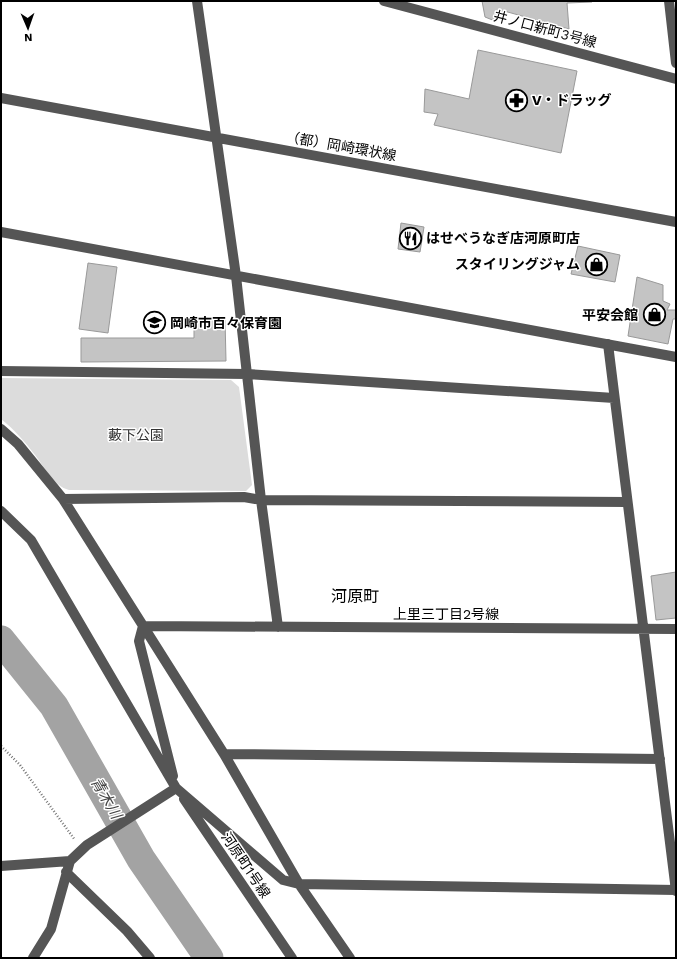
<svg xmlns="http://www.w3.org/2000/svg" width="677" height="959" font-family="'Work Sans','Noto Sans JP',sans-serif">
  <rect width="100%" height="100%" fill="#fff"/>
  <path fill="#dcdcdc" d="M1,378L231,380L239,387L252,485L246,491L69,490C54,486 45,468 35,455C26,443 13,428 1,419Z"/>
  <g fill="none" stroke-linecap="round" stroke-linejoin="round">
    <path stroke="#a3a3a3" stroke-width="29" d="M1,640L54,706L141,859L209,958"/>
  </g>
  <path fill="#c4c4c4" stroke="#999" d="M482,1H592V2L567,3L569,29L504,11L495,21L485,17Z
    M478,50L577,71L561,153L434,125L438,114L424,112L425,89L469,99Z
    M401,223L424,227L420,252L398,249Z
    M578,246L620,255L615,282L571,274Z
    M88,263L117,267L108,333L79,329Z
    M637,277L663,285V301L670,304L667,310H676V319H673L668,344L628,336Z
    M194,319H225L226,361L81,362V338H194Z
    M676,572V618L656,620L651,576Z"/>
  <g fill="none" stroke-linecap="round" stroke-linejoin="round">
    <path stroke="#777" stroke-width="2.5" stroke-dasharray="1 2" stroke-linecap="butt" d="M1,746L20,765L75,840"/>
    <path stroke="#555" stroke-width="10" d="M197,1L236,276L261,500L278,627
      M384,1L676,79
      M669,1L676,63
      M1,98L676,222
      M1,232L676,357
      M608,344L676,891
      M1,371L247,374L614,398
      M1,429L18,444L63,499L224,754L299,884L350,958
      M63,499L244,497L261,500L627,502
      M1,511L31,540L176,788L283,880L299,884L676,890
      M143,626L676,629
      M143,626L139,641L173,776
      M224,754L660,759
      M184,799L292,958
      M1,866L70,861
      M66,872L127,931L150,958
      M33,958L51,929L70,861L87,845L176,788"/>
  </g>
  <defs>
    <symbol id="pharmacy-ring" viewBox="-11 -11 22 22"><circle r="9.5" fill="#fff" stroke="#000" stroke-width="1.5"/><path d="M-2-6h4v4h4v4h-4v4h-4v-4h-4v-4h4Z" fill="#000"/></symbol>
    <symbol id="restaurant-ring" viewBox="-11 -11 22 22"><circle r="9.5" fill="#fff" stroke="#000" stroke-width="1.5"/><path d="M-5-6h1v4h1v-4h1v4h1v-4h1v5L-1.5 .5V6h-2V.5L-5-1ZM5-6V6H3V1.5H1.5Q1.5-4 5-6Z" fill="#000"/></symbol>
    <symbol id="shop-ring" viewBox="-11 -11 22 22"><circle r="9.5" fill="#fff" stroke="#000" stroke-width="1.5"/><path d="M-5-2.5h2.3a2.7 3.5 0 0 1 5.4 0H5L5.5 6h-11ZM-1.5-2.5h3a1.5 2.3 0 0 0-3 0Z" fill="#000"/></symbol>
    <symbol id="school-ring" viewBox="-11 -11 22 22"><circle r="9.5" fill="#fff" stroke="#000" stroke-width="1.5"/><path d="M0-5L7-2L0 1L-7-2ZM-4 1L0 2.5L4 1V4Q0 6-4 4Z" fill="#000"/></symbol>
  </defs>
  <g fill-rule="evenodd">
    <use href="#pharmacy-ring" x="504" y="88" width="25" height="25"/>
    <use href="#restaurant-ring" x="398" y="226" width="25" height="25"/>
    <use href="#shop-ring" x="584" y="252" width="25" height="25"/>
    <use href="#shop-ring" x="642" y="302" width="25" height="25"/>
    <use href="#school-ring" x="142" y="310" width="25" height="25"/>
  </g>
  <g text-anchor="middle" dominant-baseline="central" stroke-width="3" stroke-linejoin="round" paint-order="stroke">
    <g font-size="14" fill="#000" stroke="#fff">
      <text transform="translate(545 29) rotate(15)">井ノ口新町3号線</text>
      <text transform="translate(341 146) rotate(10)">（都）岡崎環状線</text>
      <text x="446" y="614">上里三丁目2号線</text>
      <text transform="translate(246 865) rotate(56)">河原町1号線</text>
    </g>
    <g font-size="14" font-weight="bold" fill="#000" stroke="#fff" text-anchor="start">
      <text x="532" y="100">V・ドラッグ</text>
      <text x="426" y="238">はせべうなぎ店河原町店</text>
      <text x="580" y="264" text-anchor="end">スタイリングジャム</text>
      <text x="638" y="315" text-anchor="end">平安会館</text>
      <text x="170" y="323">岡崎市百々保育園</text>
    </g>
    <g font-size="14" fill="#333" stroke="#fff">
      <text x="136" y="435">藪下公園</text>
    </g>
    <g font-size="15" font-style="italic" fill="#444" stroke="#fff">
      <text transform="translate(106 798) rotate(60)">青木川</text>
    </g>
    <g font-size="16" fill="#000" stroke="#fff">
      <text x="355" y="596">河原町</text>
    </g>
  </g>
  <rect width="677" height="959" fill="none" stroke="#000000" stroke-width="4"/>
  <g transform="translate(28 28) rotate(178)" stroke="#ffffff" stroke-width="3" paint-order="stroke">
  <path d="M0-3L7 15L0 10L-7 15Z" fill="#000000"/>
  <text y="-6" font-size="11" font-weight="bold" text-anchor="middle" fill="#000000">N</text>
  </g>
</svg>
